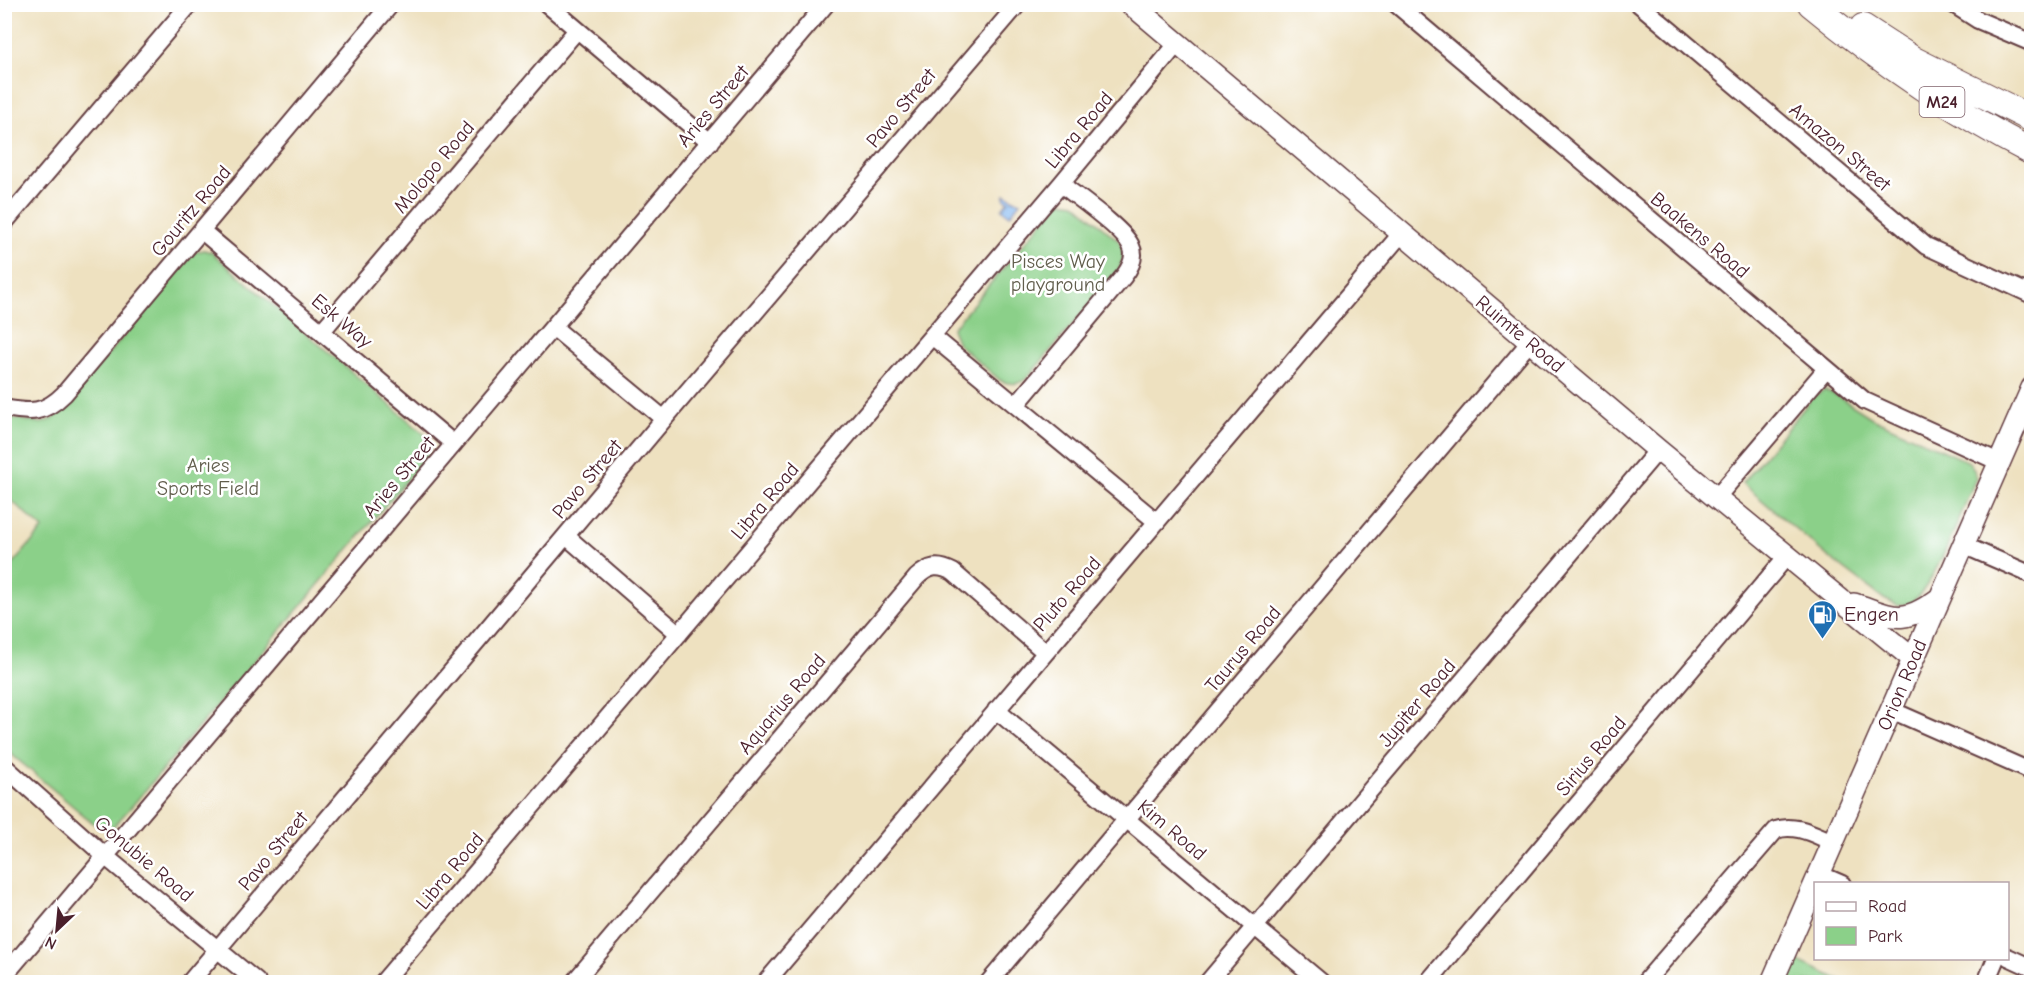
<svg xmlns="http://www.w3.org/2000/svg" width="2036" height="987" font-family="'Comic Neue',sans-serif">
  <defs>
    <pattern id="water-waves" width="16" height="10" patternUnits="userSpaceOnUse" patternTransform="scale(1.5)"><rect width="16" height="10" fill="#83b8f1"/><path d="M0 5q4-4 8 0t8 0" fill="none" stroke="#6d95c3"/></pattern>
  </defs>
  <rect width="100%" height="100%" fill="#fff"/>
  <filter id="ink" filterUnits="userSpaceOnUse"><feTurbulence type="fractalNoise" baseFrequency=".0167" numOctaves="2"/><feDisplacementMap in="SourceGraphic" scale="12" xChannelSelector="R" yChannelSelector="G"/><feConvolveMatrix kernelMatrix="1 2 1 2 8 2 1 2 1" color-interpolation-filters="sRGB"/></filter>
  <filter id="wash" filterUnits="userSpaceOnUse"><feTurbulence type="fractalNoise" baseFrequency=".008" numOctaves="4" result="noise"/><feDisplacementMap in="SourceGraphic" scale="24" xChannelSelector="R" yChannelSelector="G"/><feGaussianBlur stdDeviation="1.35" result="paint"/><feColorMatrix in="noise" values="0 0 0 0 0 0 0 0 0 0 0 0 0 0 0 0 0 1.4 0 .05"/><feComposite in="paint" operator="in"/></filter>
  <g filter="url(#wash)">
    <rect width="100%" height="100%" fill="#eee1c0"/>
    <path fill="#8bd089" stroke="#6a785a" stroke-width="1.5" d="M1060,201L1075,203L1120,242C1126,253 1123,259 1119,270L1028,377C1019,385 1012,385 1001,381L958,344L952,329Z
      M204,250L211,252L429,438L430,449L427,456L133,805L112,828L102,829L94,824L5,749V573L43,529L5,495V417L42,423L54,418L195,252Z
      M1824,390L1836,395L1872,418L1969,462L1974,469L1976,478C1965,504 1933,591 1911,602C1908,604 1902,605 1898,606L1884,599L1826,555L1742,483L1814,396Z
      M1798,961L1845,982H1789Z"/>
    <path fill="url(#water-waves)" stroke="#666c8e" stroke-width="1.5" d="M1005,194L1020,202L1010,215L1002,209L1008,201L1004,198Z"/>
  </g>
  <g filter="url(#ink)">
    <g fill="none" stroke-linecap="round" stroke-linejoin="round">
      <defs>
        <path id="minor" d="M547,4L710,142
          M1396,4L1865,401L1999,462
          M1639,4L1926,246L2032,295
          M1953,4L1978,20L2032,43
          M4,223L190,4
          M202,231L454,444
          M553,327L664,419
          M322,331L577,30
          M932,336L1157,522
          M1016,405L1124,276C1130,268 1136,256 1131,246C1125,230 1076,196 1061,184
          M4,408C31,413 44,414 64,394L391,4
          M1717,497L1826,369
          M566,536L679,634
          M1963,545L2032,575
          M996,710L1321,982
          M1891,710L2032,772
          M4,766L106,857L257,982
          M1819,874L1842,884
          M2008,957L2032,968
          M4,976L826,4
          M190,982L664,419L1018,4
          M383,982L1061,184L1177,44
          M574,982L917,577C929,566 938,564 953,572L1045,652
          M766,982L1401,234
          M989,982L1529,343
          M1208,982L1658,450
          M1428,982L1787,556
          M1645,982L1776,830C1795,823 1815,835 1833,842
          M1986,982L1996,958"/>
        <path id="tertiary" d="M1131,4L1658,450L1913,659
          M1854,604C1895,617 1902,626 1940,598
          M1772,982L2032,388"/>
        <path id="primary" d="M1811,4C1880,61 1952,111 2032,152
          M1863,27L1914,60L2032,119"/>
      </defs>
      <use href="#minor" stroke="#633c41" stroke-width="20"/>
      <use href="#tertiary" stroke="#633c41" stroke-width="24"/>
      <use href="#primary" stroke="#633c41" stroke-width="28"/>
      <use href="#minor" stroke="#fff" stroke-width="16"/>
      <use href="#tertiary" stroke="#fff" stroke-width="21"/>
      <use href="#primary" stroke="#fff" stroke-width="26"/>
    </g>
  </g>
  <defs>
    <symbol id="fuel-pin" viewBox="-11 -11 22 30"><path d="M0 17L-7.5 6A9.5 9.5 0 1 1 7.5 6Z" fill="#1f6fb2" stroke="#fff"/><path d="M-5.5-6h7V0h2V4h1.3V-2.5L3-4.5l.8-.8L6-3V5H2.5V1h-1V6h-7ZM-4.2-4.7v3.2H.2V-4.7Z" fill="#fff"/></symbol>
  </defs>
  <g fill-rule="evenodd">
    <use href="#fuel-pin" x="1806" y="598" width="33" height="45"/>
  </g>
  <g text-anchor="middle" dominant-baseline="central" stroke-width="5" stroke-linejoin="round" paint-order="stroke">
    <rect fill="#fff" stroke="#80626b" stroke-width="1.5" x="1919.5" y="87" width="45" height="30" rx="4.5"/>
    <g font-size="18" font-weight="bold" fill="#4a1f2b">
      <text x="1942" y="102">M24</text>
    </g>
    <g font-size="20" fill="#4a1f2b" stroke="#fff">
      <text transform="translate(713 106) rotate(-50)">Aries Street</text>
      <text transform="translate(901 108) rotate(-50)">Pavo Street</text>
      <text transform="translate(1079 130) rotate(-50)">Libra Road</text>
      <text transform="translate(1840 147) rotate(40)">Amazon Street</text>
      <text transform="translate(434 167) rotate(-50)">Molopo Road</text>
      <text transform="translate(191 211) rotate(-50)">Gouritz Road</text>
      <text transform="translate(1700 235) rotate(40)">Baakens Road</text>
      <text transform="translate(342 321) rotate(40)">Esk Way</text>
      <text transform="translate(1520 334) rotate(40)">Ruimte Road</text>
      <text transform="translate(399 477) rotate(-50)">Aries Street</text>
      <text transform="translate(587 479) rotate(-50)">Pavo Street</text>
      <text transform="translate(765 501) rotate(-50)">Libra Road</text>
      <text transform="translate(1067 594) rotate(-49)">Pluto Road</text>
      <text transform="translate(1243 649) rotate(-50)">Taurus Road</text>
      <text transform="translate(1902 685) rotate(-67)">Orion Road</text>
      <text transform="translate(1417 703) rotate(-50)">Jupiter Road</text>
      <text transform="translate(782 704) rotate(-50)">Aquarius Road</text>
      <text transform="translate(1591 756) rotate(-50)">Sirius Road</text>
      <text transform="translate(1172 830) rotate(40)">Kim Road</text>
      <text transform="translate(273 851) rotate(-50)">Pavo Street</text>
      <text transform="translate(144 859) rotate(40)">Gonubie Road</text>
      <text transform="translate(450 871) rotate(-50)">Libra Road</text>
    </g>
    <g font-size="20" fill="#615d4c" stroke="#fff">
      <text x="1058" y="261">Pisces Way<tspan x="1058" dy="23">playground</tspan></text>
      <text x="208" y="465">Aries<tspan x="208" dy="23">Sports Field</tspan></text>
    </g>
    <g font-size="20" fill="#4a1f2b" stroke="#fff" text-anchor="start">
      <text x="1844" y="614">Engen</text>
    </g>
  </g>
  <rect width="2036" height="987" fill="none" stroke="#fff" stroke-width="24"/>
  <rect x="1814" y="882" width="195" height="78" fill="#ffffff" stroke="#b7a5aa" stroke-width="1.5"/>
  <rect x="1826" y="902" width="30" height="9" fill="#ffffff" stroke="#b7a5aa" stroke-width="1.5"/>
  <text x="1868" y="912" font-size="18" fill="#4a1f2b">Road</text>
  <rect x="1826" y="927" width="30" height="18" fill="#8bd089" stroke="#b7a5aa" stroke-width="1.5"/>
  <text x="1868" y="942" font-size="18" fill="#4a1f2b">Park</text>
  <g transform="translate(57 930) rotate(206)" stroke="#ffffff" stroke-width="4.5" paint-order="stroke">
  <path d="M0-4.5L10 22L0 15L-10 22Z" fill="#4a1f2b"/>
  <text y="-9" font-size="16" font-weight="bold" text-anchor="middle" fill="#4a1f2b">N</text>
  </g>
</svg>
